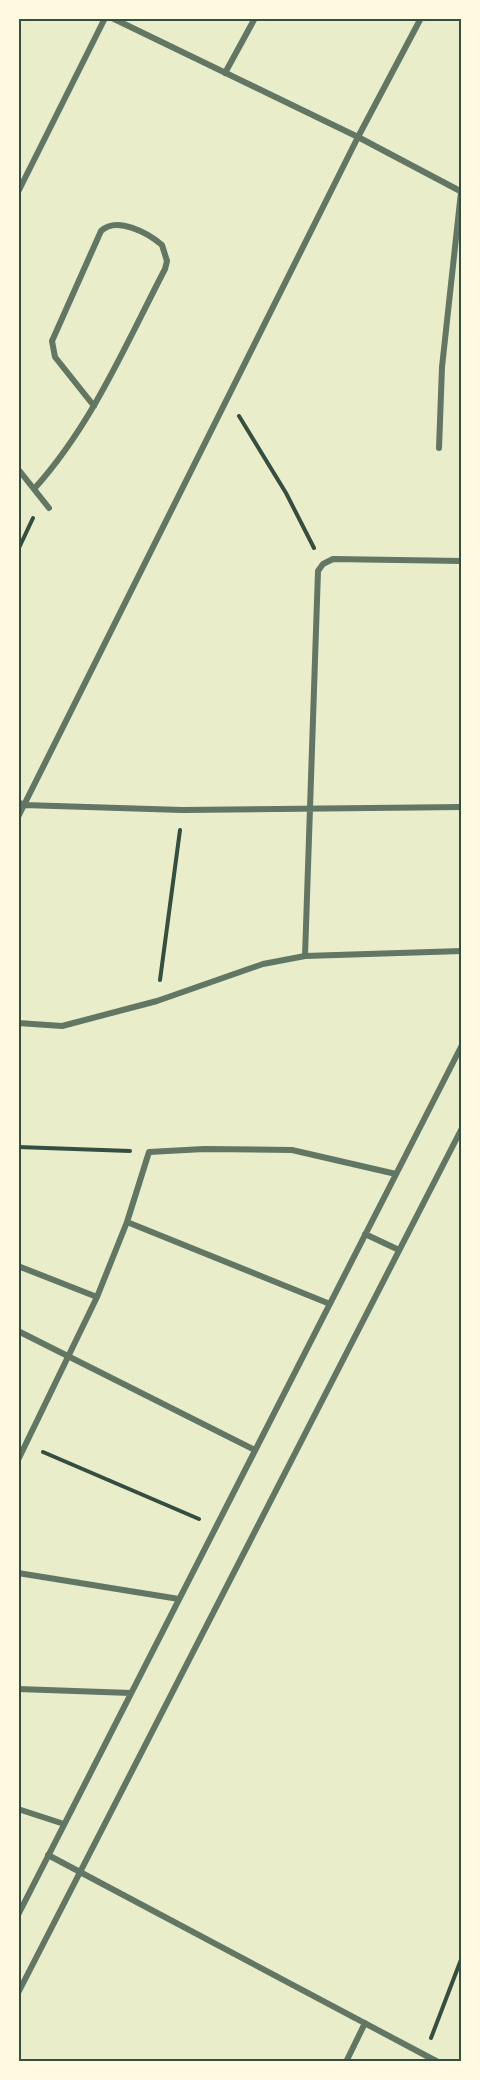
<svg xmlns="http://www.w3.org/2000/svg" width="480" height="2080" font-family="Karla,sans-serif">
  <rect width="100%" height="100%" fill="#e9edc9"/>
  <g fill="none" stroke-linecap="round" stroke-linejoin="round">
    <path stroke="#344e41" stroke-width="4" d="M239,416L286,493L314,548
      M18,550L33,518
      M160,980L180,830
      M18,1147L130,1151
      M43,1452L199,1519
      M431,2038L462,1957"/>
    <path stroke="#617663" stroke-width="6" d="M112,18L358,137L462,192
      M225,73L255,18
      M18,192L105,18
      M439,448L442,367L461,192
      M18,469L49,508
      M34,489C92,425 126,344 165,269L167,261L162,245C148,233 117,216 101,231L52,341L55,357L94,406
      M18,802L24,805L182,810L462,807
      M18,817L358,137L421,18
      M305,956L318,571L323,564L333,559L462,561
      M18,1023L62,1026L157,1001L263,964L305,956L462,951
      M127,1222L149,1152L204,1149L292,1150L396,1174
      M365,1234L399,1250
      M18,1266L97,1297L18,1460
      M97,1297L127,1222L330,1304
      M18,1331L255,1450
      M18,1573L179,1599
      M18,1689L131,1693
      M18,1809L64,1824
      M48,1855L438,2062
      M18,1915L462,1045
      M18,1993L462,1128
      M346,2062L365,2023"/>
  </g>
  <rect width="480" height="2080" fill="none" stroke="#fefae0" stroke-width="39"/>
  <rect x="20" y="20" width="440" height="2040" fill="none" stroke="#344e41" stroke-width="2"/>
</svg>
